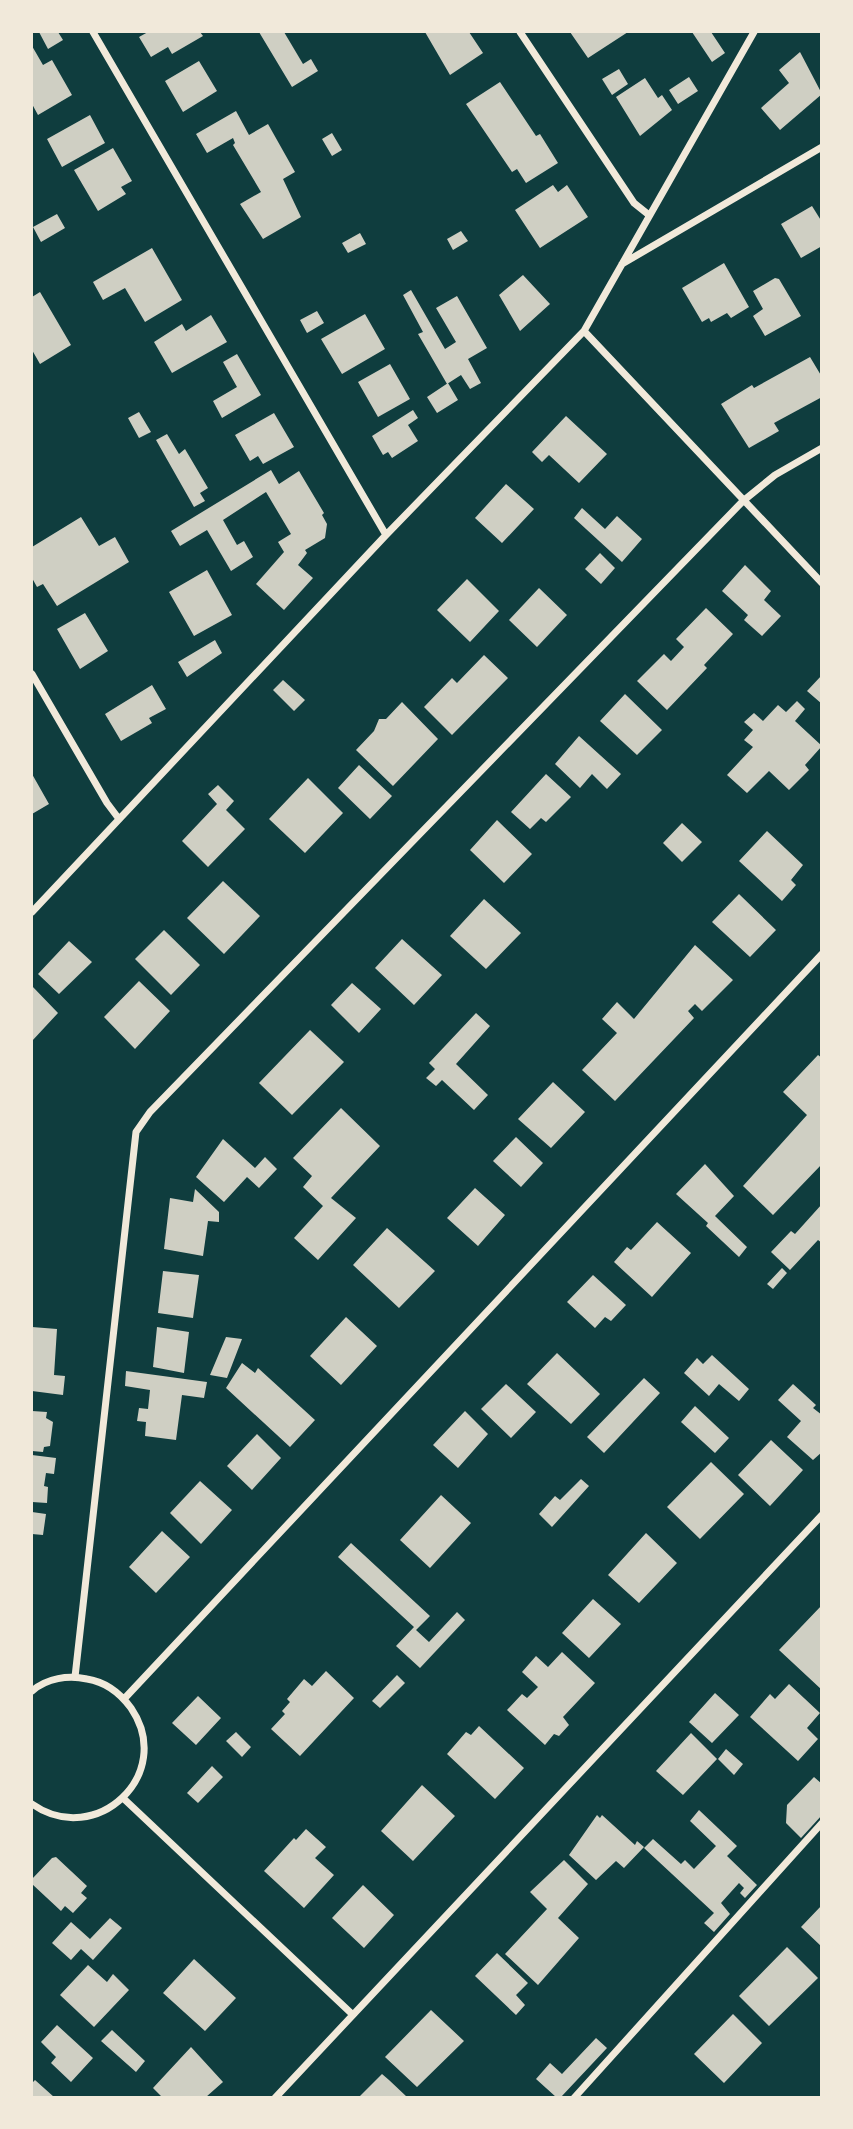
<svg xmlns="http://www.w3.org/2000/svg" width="853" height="2129" font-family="Commissioner,sans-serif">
  <rect width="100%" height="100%" fill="#0f3d3e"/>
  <path fill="#cfcfc3" d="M39,32H58L63,40L48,49Z
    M148,32H200L203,36L172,54L168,47L151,57L139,37Z
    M259,32H284L303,64L311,59L318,71L292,87Z
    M425,32H469L483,53L450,75Z
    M570,32H628L588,58Z
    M692,32H711L725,53L712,62Z
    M32,46L43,65L52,60L72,95L38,115L32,104Z
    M800,52L822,94L780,130L761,108L789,83L779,70Z
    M199,61L217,91L183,112L165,81Z
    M619,69L628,84L612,95L602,79Z
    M689,77L698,91L678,104L669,90Z
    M645,78L658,98L662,95L672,110L640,136L616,97Z
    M500,82L536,136L540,134L558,163L526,183L517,169L512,172L466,104Z
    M236,111L249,135L268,124L295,172L283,179L301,217L263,239L240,204L261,192L233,145L235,143L233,138L207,153L196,134Z
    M90,115L105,143L62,167L47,139Z
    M332,133L342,150L332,156L322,139Z
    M113,148L132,181L121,187L126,194L98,211L74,170Z
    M553,185L558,192L567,185L588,217L540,248L515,210Z
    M812,206L822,222V246L801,258L781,224Z
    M57,214L65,228L41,242L33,227Z
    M461,231L468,241L453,250L447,239Z
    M360,233L366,244L348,253L342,243Z
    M152,248L182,300L145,322L125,288L103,300L93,282Z
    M724,263L749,307L731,318L727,313L711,322L709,318L702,322L682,288Z
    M523,275L550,304L520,331L499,295Z
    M775,278L779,279L801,316L765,336L753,316L763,309L753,291Z
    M411,290L445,349L456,342L436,308L457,296L487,348L468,359L481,383L470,389L461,375L447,384L418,334L423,332L403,295Z
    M40,292L71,345L40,364L32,350V297Z
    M317,311L324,323L307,333L300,320Z
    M365,314L385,349L342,374L321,339Z
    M211,315L227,342L172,373L154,342L182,324L186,331Z
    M237,354L261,395L222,418L213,401L237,387L223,362Z
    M810,357L822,377V397L774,423L779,431L749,448L721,404L752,385L754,388Z
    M390,364L410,399L378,417L358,382Z
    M448,383L458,400L437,413L427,397Z
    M413,410L418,418L408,425L418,441L392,458L388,452L383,455L372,436Z
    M139,412L151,432L139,438L128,418Z
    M274,413L294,447L263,464L258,456L250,461L235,435Z
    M566,416L607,454L579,483L549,455L542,462L532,452Z
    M167,434L179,454L185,449L208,488L200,493L205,501L194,507L156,440Z
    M271,470L279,484L299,471L324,513L322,515L327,524L325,538L305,550L307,553L298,565L313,578L284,610L256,584L284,552L278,542L291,534L266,492L223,520L237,545L244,541L253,557L231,571L207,530L180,546L171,531Z
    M506,484L534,509L502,543L475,518Z
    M582,508L605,529L617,516L642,539L622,562L574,518Z
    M81,517L99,546L115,537L129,562L57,606L43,584L37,587L32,578V547Z
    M600,553L615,568L601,584L585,569Z
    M745,565L771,591L764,600L781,616L762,636L744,620L748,615L722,591Z
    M207,570L232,615L194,636L169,592Z
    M467,579L499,611L470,642L437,610Z
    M539,588L567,615L537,647L509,620Z
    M706,608L733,634L704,665L707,668L667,710L637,681L664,654L671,661L684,647L676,639Z
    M85,613L108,651L80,669L57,629Z
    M215,640L222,653L187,677L178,662Z
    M484,655L508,678L452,735L424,707L452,678L457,683Z
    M822,675V704L807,691Z
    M283,680L305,700L294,711L273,690Z
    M152,685L166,709L149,718L152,723L121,741L105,714Z
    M625,694L662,730L637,755L600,721Z
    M797,701L805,709L795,721L822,746L805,765L809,770L789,790L769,771L747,793L727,775L753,747L744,740L753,730L744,722L754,713L763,721L778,705L786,712Z
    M402,702L438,739L393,786L356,750L374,731L379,719H386Z
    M579,736L621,774L607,789L592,774L580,788L555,764Z
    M359,765L392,796L370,819L338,788Z
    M32,774L49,804L32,814Z
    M546,774L571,797L546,822L541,818L530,829L511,812Z
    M308,778L343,813L305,853L269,819Z
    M218,785L234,801L226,810L245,829L208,867L182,841L217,804L208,794Z
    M497,820L532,854L504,883L470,850Z
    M682,823L702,842L682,862L663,843Z
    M767,831L803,865L791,880L796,885L782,901L739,861Z
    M223,881L260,916L224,954L187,918Z
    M739,894L776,930L750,957L712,922Z
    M484,899L521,933L486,969L450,936Z
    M164,930L200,965L171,995L135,959Z
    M402,939L442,975L414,1005L375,968Z
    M69,941L92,962L59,994L38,974Z
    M695,945L733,980L702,1011L695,1004L688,1011L694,1018L615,1101L582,1070L617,1033L602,1019L617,1002L634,1019Z
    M139,981L170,1011L135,1049L104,1017Z
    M352,983L381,1009L359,1033L331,1005Z
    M32,986L58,1013L32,1041Z
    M476,1013L490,1026L456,1064L488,1095L474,1110L442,1080L436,1086L426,1078L435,1069L429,1063Z
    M310,1030L344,1062L292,1115L259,1083Z
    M818,1055L822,1058V1164L773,1215L743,1186L807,1115L783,1092Z
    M553,1082L585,1112L551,1148L518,1119Z
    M341,1108L380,1146L331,1198L356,1218L318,1260L294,1238L323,1206L303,1187L312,1176L293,1158Z
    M516,1137L543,1163L521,1187L493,1161Z
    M223,1139L255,1168L265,1157L277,1169L259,1188L247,1177L224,1202L196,1177Z
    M705,1164L734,1196L715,1216L747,1247L739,1257L706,1226L708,1223L676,1194Z
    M475,1188L505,1215L478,1246L447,1218Z
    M195,1189L219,1212V1222L208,1221L203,1256L164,1249L170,1198L193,1202Z
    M822,1204V1243L818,1240L790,1270L771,1252L791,1231L795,1234Z
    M657,1222L691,1253L652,1297L614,1262L627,1247L631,1250Z
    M387,1228L435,1271L399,1308L353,1265Z
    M782,1268L787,1273L773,1289L767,1284Z
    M163,1271L199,1275L193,1318L158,1313Z
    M593,1275L626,1305L611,1321L605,1317L595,1328L567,1302Z
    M346,1317L377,1346L341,1385L310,1356Z
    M32,1327L57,1329L54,1375L65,1376L63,1395L32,1391Z
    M157,1327L189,1332L184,1373L153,1367Z
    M226,1337L242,1339L227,1378L210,1375Z
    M557,1353L600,1394L571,1424L527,1384Z
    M712,1355L749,1389L739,1401L719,1384L709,1396L684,1373L697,1358L703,1364Z
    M242,1363L255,1373L258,1368L315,1420L290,1447L226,1388Z
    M126,1371L207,1382L204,1398L182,1395L176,1440L145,1436L146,1422L137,1421L139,1408L148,1409L150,1390L125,1386Z
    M644,1378L660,1393L604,1453L587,1437Z
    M506,1384L536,1412L511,1438L481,1409Z
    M793,1384L816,1405L813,1408L822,1415V1452L813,1460L787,1437L801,1421L778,1400Z
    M695,1406L729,1438L715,1453L681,1422Z
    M32,1411L47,1412L46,1418L53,1422L50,1446L44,1447L43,1452L32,1451Z
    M465,1411L488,1434L458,1468L433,1445Z
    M257,1434L281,1458L252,1490L227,1466Z
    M771,1440L803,1470L770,1506L738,1475Z
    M32,1455L56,1458L54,1474L46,1473L44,1486L48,1487L47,1503L32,1502Z
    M711,1462L744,1494L700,1539L667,1507Z
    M581,1479L589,1486L552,1527L539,1514L555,1496L560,1500Z
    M200,1481L232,1510L201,1544L170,1513Z
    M441,1495L471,1523L430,1568L400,1540Z
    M32,1512L46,1514L43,1535L32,1534Z
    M162,1531L190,1557L156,1593L129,1567Z
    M646,1533L677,1563L639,1603L608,1575Z
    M351,1543L430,1616L416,1630L429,1642L457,1612L465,1620L420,1668L396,1646L414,1627L338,1557Z
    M593,1599L621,1624L589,1658L562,1633Z
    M822,1605V1690L779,1650Z
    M562,1652L595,1683L563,1717L569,1725L559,1736L554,1734L545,1745L507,1710L522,1694L527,1698L538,1687L522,1672L536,1656L548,1667Z
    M326,1671L354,1698L300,1756L271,1729L285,1714L282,1711L290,1702L287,1699L304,1679L312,1686Z
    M397,1675L405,1683L380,1708L372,1701Z
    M789,1684L820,1713L807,1728L818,1739L798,1761L750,1717L770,1694L775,1699Z
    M715,1693L739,1715L712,1743L689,1722Z
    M198,1696L221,1718L196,1745L172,1723Z
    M479,1726L524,1768L495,1799L447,1754L466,1732L471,1735Z
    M236,1732L251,1747L242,1757L226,1741Z
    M691,1733L717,1759L683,1795L656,1771Z
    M726,1749L743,1764L734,1775L718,1759Z
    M212,1766L223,1777L198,1803L187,1793Z
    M814,1777L822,1784V1815L801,1838L786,1823L787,1805Z
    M422,1785L455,1816L413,1861L381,1831Z
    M699,1810L737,1846L727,1856L757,1885L745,1898L740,1893L744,1888L739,1883L721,1903L730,1914L714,1932L704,1923L714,1913L644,1848L653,1839L681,1864L685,1860L694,1869L716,1846L690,1821Z
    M597,1815L600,1818L602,1815L635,1845L637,1841L644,1847L624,1868L616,1861L596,1880L569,1855Z
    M306,1829L326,1847L315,1858L334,1875L304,1908L264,1871L294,1838L296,1840Z
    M56,1857L87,1886L81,1893L87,1898L73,1913L65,1906L61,1911L32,1884V1879L52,1858Z
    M564,1860L588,1884L558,1918L579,1938L538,1985L505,1954L547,1909L530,1892Z
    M363,1885L394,1915L364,1948L332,1918Z
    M822,1905V1947L801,1927Z
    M110,1918L122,1928L93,1960L81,1949L71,1960L52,1943L71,1922L90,1939Z
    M787,1947L818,1978L769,2026L739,1996Z
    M497,1953L528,1983L516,1995L525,2005L516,2015L475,1976Z
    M194,1959L236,1998L205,2031L163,1993Z
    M88,1965L107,1982L113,1974L129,1990L94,2027L60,1995Z
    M431,2010L464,2041L417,2087L385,2057Z
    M733,2014L762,2043L724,2083L694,2054Z
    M57,2025L93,2058L71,2082L51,2063L56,2057L41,2042Z
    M112,2030L145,2061L136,2072L101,2041Z
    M596,2038L607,2048L561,2097H556L536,2079L550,2063L562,2074Z
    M191,2047L223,2082L206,2097H162L153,2088Z
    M382,2074L389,2080L407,2097H359Z
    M35,2080L54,2097H32V2083Z"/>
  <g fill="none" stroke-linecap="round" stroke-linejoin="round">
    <path stroke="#f1e9da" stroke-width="7" d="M93,32L386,535
      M520,32L634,203L649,215
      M622,264L822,147
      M584,331L822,583
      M32,674L107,803L119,819
      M32,912L386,535L584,331L754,32
      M75,1677L136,1132L150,1112L743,501L775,475L822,448
      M32,1691C47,1678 68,1675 87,1679C106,1682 120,1693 131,1708C176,1774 96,1849 32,1804
      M124,1699L822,954
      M123,1798L352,2014
      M275,2098L822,1515
      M574,2098L822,1823"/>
  </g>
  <rect width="853" height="2129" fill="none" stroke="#f1e9da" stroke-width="66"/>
</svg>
